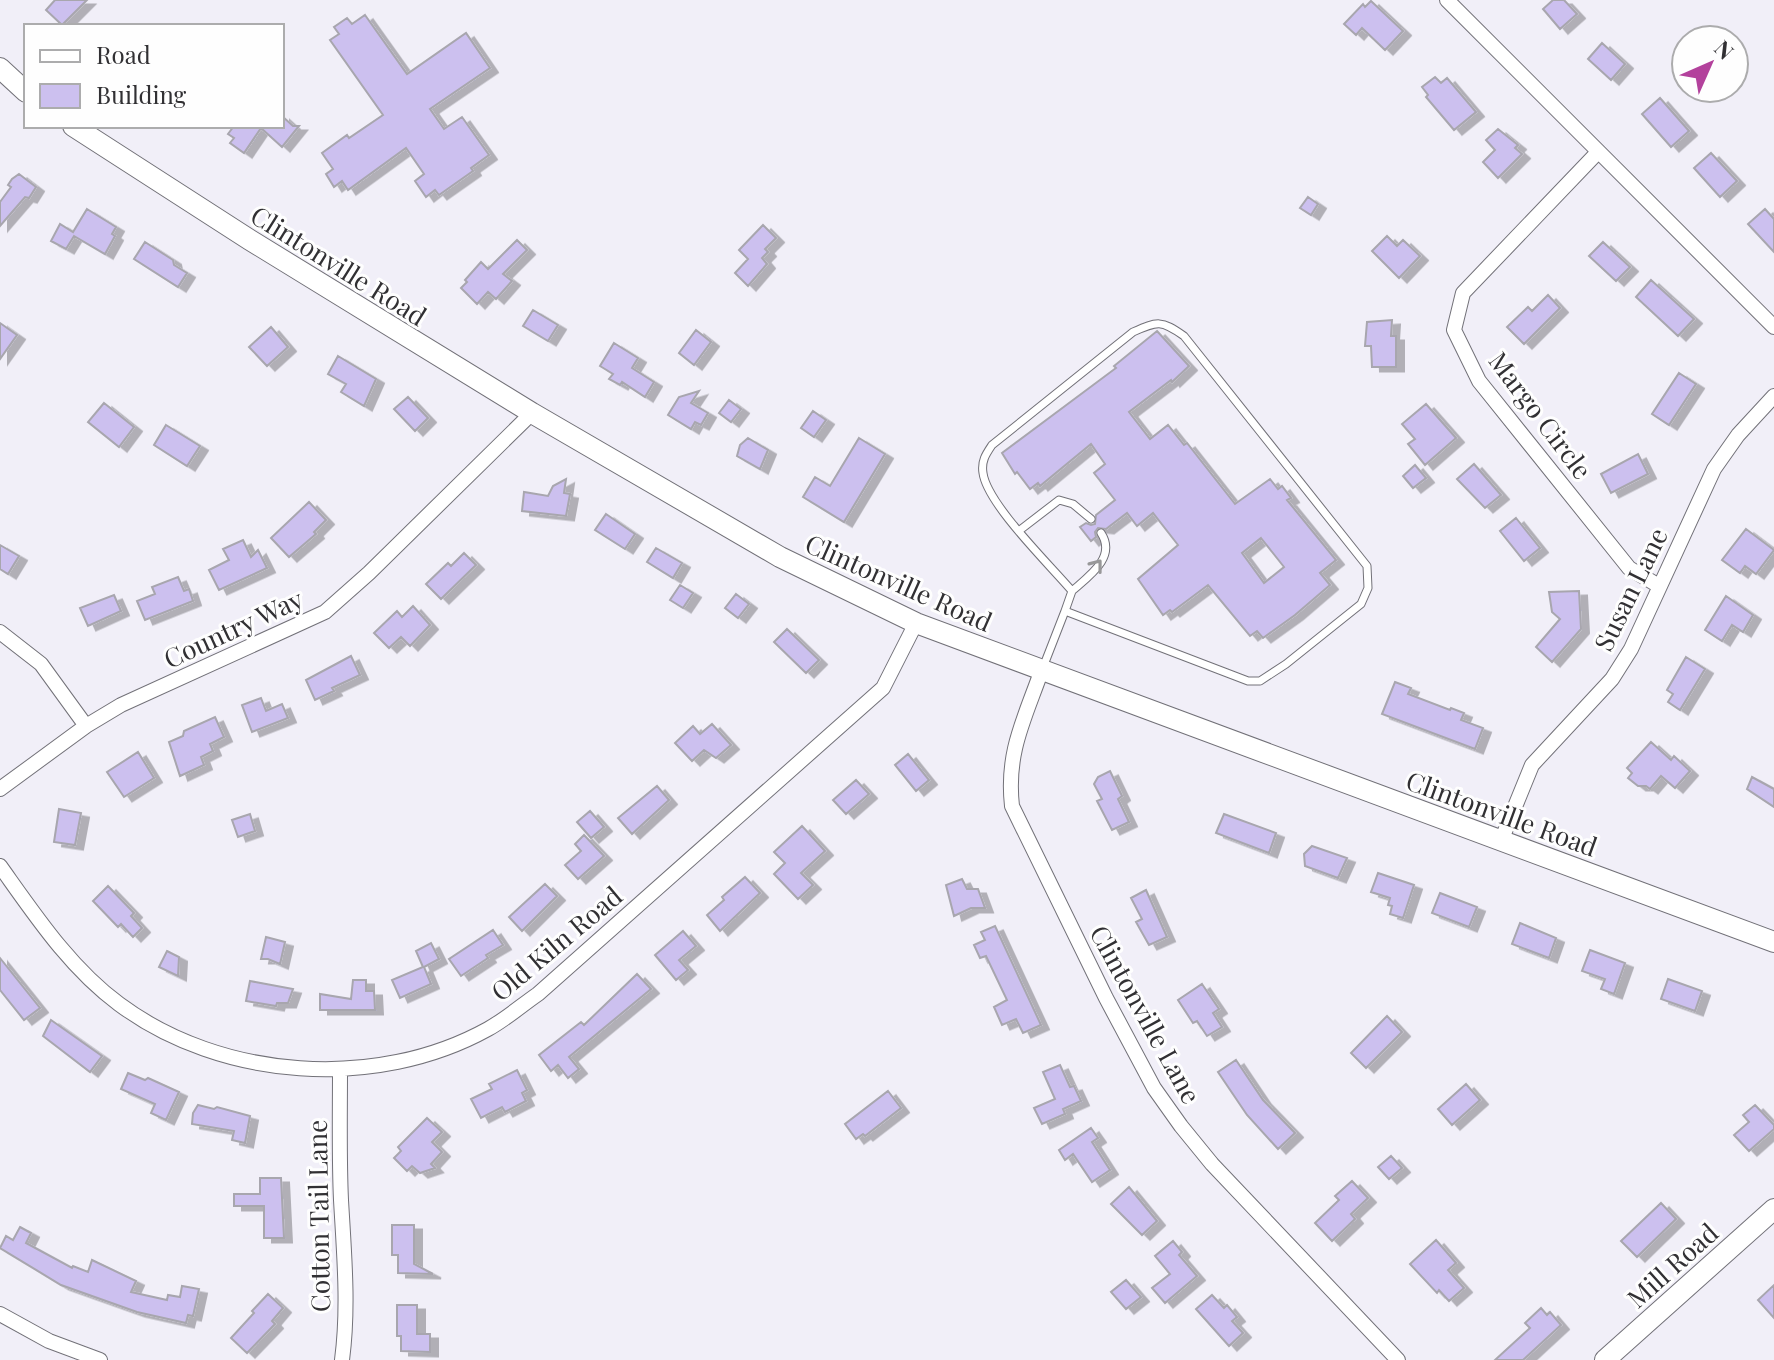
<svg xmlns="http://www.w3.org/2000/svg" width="1774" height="1360" font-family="'Playfair Display',serif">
  <defs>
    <filter id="shadow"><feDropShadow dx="8" dy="4.5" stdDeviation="0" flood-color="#0004"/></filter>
  </defs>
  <rect width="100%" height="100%" fill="#f1eff8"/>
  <path fill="#ccc0ef" stroke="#a8a6ae" stroke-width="2" fill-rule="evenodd" filter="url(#shadow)" d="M55,0H87L62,25L46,10Z
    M1553,0H1564L1577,14L1560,29L1543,9Z
    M1371,1L1403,31L1385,50L1362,28L1356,35L1344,24L1363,4L1365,7Z
    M365,15L407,74L466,33L490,68L430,109L444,129L462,117L489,155L471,168L473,171L439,195L435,190L426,197L415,181L424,174L406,148L348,190L342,181L334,187L326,174L333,169L322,153L347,135L349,138L383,115L330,40L339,34L334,27L347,18L352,24Z
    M1602,43L1625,64L1611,80L1588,59Z
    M1435,77L1441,83L1447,78L1476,112L1454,130L1426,97L1428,95L1422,87Z
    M1660,98L1689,131L1671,147L1642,114Z
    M282,116L293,126H299L282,147L261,128L244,153L230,143L234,138L228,134L234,126H282Z
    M1498,129L1518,145L1515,148L1522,154L1498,178L1483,162L1495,150L1486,140Z
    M1711,153L1737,181L1720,197L1694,168Z
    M19,174L36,187L29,198L25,197L0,226V202L11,187L8,185L12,179Z
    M1308,197L1318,204L1311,215L1300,208Z
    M87,209L116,227L112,234L115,236L105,254L74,236L66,249L51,241L60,224L73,232Z
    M1765,209L1774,219V252L1748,224Z
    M763,225L776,238L765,249L768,252L762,258L767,264L748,286L735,273L748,259L739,250Z
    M1387,236L1397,246L1403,240L1420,256L1399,278L1372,251Z
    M517,240L527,250L503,274L512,281L496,299L488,292L477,304L461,288L467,282L465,280L481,262L488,269Z
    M145,242L173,260L174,265L187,273L178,287L134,259Z
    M1603,242L1630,267L1616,281L1589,256Z
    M1651,280L1694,319L1678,336L1636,297Z
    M1548,295L1560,308L1524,344L1507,327L1528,307L1532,311Z
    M533,310L558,325L548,341L523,326Z
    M1392,320L1391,336H1396V367H1372L1371,346H1365L1367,322Z
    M0,323L17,335L0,359Z
    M271,327L288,347L267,366L249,347Z
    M696,330L711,342L694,365L679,353Z
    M1157,331L1189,366L1172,382L1171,380L1129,412L1150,439L1168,425L1184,445L1187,443L1235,504L1270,479L1278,489L1282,486L1291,498L1287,500L1336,560L1320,573L1330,585L1295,615L1263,638L1257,631L1250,636L1208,585L1172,612L1170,610L1163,615L1138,579L1178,545L1153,513L1137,526L1127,513L1106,529L1098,528L1095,532L1096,537L1091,541L1080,527L1086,523L1091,525L1095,524L1096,515L1115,500L1094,473L1105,464L1091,444L1040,486L1038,483L1030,489L1017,472L1015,474L1002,453L1116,368L1114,366ZM1261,538L1284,567L1264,583L1242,553Z
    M614,343L638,358L632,368L654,382L645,397L622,382L620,385L609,379L613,374L600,366Z
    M338,356L376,379L364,406L341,392L346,384L328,374Z
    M1679,373L1696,384L1669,425L1652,414Z
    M699,391L691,403L708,413L701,425L695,422L691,429L668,415L679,397Z
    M408,397L428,418L415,431L394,409Z
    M729,400L741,409L731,422L719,413Z
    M104,403L134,427L119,447L88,422Z
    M1426,404L1456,438L1425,465L1408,444L1415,439L1402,424Z
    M813,411L826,420L814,437L801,428Z
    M166,425L200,446L187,466L154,445Z
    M748,438L768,450L760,469L737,456L740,445Z
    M859,438L885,454L844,522L803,497L815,477L830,486Z
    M1638,454L1648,474L1611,493L1601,474Z
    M1474,464L1501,495L1485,508L1457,479Z
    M1415,465L1426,478L1413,488L1403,476Z
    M566,479L564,493L570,494L566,516L522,511L524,492L548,496L553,486Z
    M309,502L326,520L314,532L316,534L289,557L271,538Z
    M606,514L635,534L625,549L595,530Z
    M1516,518L1540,548L1524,561L1500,531Z
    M1746,529L1774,550L1756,574L1745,566L1740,573L1722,560Z
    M243,540L251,557L258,550L267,568L219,590L209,570L229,560L223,549Z
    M0,545L19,556L8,574L0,569Z
    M656,548L682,563L673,578L647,562Z
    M464,553L476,565L441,599L426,584L448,563L451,566Z
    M178,577L184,591L189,589L193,601L145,620L137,601L155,594L152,587Z
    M680,585L693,593L683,608L670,600Z
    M1579,591L1581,629L1552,662L1536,647L1560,619L1552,612L1549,592Z
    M736,594L749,604L738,618L725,608Z
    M114,595L121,611L88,626L80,608Z
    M1726,596L1753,615L1743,632L1732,625L1722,641L1705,630Z
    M413,606L430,625L410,646L401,637L389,648L374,633L397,611L402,617Z
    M787,629L819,660L806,673L774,642Z
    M351,656L360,675L332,688L334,691L315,700L306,680Z
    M1686,657L1705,669L1680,710L1668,702L1673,694L1667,690Z
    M1395,682L1411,688L1408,694L1450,710L1451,708L1464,713L1461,720L1483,728L1475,749L1382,714Z
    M261,698L266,711L282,704L288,718L252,732L242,705Z
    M215,717L224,737L210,744L213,751L201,757L204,765L180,776L169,742L183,736L184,731Z
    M712,724L731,745L716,758L704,750L692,761L675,743L693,726L700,734Z
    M1651,742L1671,760L1674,756L1690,771L1675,788L1661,776L1650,789L1646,786H1638L1628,778L1632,773L1627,768Z
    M138,752L154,778L124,797L107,772Z
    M908,754L929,780L916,791L895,765Z
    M1110,771L1122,796L1118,799L1129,822L1112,830L1097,801L1102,799L1094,784L1098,777Z
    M1752,777L1774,789V807L1747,789Z
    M856,780L869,794L846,814L833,800Z
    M657,786L669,800L632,834L618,818Z
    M59,809L81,813L75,845L54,842Z
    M590,811L604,827L591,838L577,822Z
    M250,814L255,831L238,837L232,820Z
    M1224,814L1276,833L1269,853L1216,833Z
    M802,826L825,851L801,873L813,885L798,899L774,874L785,863L774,852Z
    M584,835L604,856L578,879L565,865L581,851L575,844Z
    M1312,846L1347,858L1338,878L1305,866L1304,854Z
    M1378,873L1414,885L1403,918L1390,914L1392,906L1388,905L1390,898L1371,892Z
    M745,877L760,893L720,931L707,915L724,900L722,897Z
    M962,879L967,889H978L985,908H971L954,916L946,885Z
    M545,884L557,896L522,931L509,917Z
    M108,886L134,913L131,916L142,928L133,937L121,924L118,927L93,901Z
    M1146,890L1167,937L1149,945L1136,922L1142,919L1131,898Z
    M1440,893L1477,907L1469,927L1432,913Z
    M1520,923L1556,938L1549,958L1512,944Z
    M995,926L1041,1025L1023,1033L1016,1019L1002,1025L994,1007L1007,1000L986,956L980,958L974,945L985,940L981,932Z
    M493,930L503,945L486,955L488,958L461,976L449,959Z
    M683,931L696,946L679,960L688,970L676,980L655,955Z
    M266,937L285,942L280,964L268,959H261Z
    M431,943L439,959L424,967L431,984L400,998L392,980L423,967L416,951Z
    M1590,950L1625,963L1614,994L1601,989L1605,979L1582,971Z
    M167,951L179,957L178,976L159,967Z
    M0,958L40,1008L24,1020L0,990Z
    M637,974L651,989L569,1057L579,1069L568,1078L558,1065L551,1071L539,1055L581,1022L584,1025Z
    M1668,979L1702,991L1695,1011L1661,999Z
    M353,980H366V991H374L375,1010H320V994L351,999Z
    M250,981L293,989L288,1003H277L276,1006L246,1001Z
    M1202,984L1219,1009L1213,1013L1222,1027L1207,1036L1197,1021L1193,1023L1178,1000Z
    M1387,1016L1402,1032L1366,1068L1351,1053Z
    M51,1020L102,1056L90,1072L43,1036Z
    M1236,1060L1263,1100L1295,1133L1278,1149L1247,1115L1218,1072Z
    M1060,1065L1070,1087L1074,1086L1081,1101L1063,1109L1065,1114L1042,1124L1034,1108L1055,1099L1043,1072Z
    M517,1070L527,1090L522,1093L526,1101L505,1112L502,1107L481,1118L471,1099L492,1089L489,1084Z
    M128,1073L145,1080L148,1078L179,1092L166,1120L151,1113L155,1104L121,1089Z
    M1466,1084L1480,1100L1452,1125L1438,1109Z
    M888,1091L901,1108L865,1136L863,1134L856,1139L845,1124Z
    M198,1105L214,1109L217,1107L250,1116L245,1143L232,1140L234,1131L192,1124L193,1113Z
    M1755,1105L1774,1125V1129L1749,1151L1734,1135L1749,1122L1743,1115Z
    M427,1118L442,1132L432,1142L442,1152L431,1164L435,1168L420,1173L412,1166L407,1171L394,1158L401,1151L398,1147Z
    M1091,1128L1098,1138L1092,1142L1110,1170L1092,1182L1073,1154L1065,1160L1059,1150Z
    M1391,1156L1402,1168L1389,1179L1378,1167Z
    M260,1178H281L284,1238H264V1206H234V1194H260Z
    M1352,1181L1368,1198L1351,1214L1355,1219L1332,1241L1315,1223L1339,1200L1335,1196Z
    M1129,1187L1157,1221L1142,1235L1111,1204Z
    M1661,1203L1676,1219L1637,1257L1621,1241Z
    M392,1225H414V1264L433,1274L398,1273V1255H392Z
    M20,1227L31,1233L26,1243L72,1268L73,1266L88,1272L92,1260L136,1281L131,1292L167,1300L168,1295L180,1297L182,1286L199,1289L193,1316L188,1315L186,1323L137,1312L61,1285L0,1248L6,1236L13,1240Z
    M1436,1240L1456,1263L1448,1270L1464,1288L1449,1301L1439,1290L1437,1293L1410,1264Z
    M1173,1241L1182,1252L1179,1255L1197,1276L1165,1303L1152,1288L1170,1274L1155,1256Z
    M1126,1280L1141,1297L1126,1309L1111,1292Z
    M1774,1285V1318L1758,1300Z
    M268,1294L283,1308L272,1321L275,1324L247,1353L231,1338L254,1313L252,1311Z
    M1212,1295L1224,1308L1227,1305L1237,1317L1232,1321L1243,1333L1229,1346L1196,1309Z
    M397,1305H417V1334H430V1352L401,1351V1336H397Z
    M1541,1308L1547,1315L1550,1312L1561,1325L1523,1360H1495L1530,1328L1525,1323Z"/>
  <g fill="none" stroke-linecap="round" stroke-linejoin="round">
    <defs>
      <path id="lane" d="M1020,530L1059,500L1073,504L1091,519
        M1072,591C1089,576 1117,557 1101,533
        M1042,670L1065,611L1248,681H1260L1286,664L1361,604L1368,588L1367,566L1184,336C1161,320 1158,321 1133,332L992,445C986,454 981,461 983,473C987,504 1050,565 1072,591L1065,611"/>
      <path id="street" d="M1447,0L1774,327
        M1598,152L1463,293L1454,330L1479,381L1629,568L1659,586
        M0,632L41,664L86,726
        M1041,672C1024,720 1006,753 1012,806L1106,998L1154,1088L1181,1126L1212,1164L1398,1360
        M0,789L86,726L121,705L325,612L369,573L532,413
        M1501,841L1532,765L1612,679L1631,649L1714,469L1738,435L1774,396
        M0,866C35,915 70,968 119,1004C221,1080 376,1091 488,1029C506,1019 522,1005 538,994L883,688L916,623
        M340,1071C340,1114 339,1157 341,1200C344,1253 349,1307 342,1360
        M0,1314L49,1341L100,1360"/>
      <path id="secondary" d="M0,68L26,92
        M73,126L250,240L532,413L780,557L916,623L1774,942
        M1605,1360L1774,1209"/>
    </defs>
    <use href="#lane" stroke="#727178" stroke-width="9"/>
    <use href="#street" stroke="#727178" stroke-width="16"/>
    <use href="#secondary" stroke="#727178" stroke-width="22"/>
    <use href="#lane" stroke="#fff" stroke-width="7"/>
    <use href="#street" stroke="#fff" stroke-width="14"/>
    <use href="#secondary" stroke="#fff" stroke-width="20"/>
  </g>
  <defs><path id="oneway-chevron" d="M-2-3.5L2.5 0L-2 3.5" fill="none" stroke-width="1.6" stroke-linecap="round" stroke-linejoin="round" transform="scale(2)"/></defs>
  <use stroke="#989899" href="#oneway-chevron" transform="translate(1097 565) rotate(-52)"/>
  <g text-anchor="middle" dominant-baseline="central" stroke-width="6" stroke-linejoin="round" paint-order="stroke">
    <g font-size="26" fill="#313033" stroke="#fefefe">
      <text transform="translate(339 265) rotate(32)">Clintonville Road</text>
      <text transform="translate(1541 415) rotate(53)">Margo Circle</text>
      <text transform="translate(899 582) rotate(24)">Clintonville Road</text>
      <text transform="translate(1630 589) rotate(-64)">Susan Lane</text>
      <text transform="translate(233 628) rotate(-25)">Country Way</text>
      <text transform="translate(1502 813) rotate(20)">Clintonville Road</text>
      <text transform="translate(556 943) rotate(-40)">Old Kiln Road</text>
      <text transform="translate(1146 1014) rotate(61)">Clintonville Lane</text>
      <text transform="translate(318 1216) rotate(-91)">Cotton Tail Lane</text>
      <text transform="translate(1672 1265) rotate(-42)">Mill Road</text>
    </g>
  </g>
  <rect x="24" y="24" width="260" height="104" fill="#fefefe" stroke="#acacad" stroke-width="2"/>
  <rect x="40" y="50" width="40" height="12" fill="#ffffff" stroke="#acacad" stroke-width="2"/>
  <text x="96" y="64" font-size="24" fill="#313033">Road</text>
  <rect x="40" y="84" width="40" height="24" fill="#ccc0ef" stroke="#acacad" stroke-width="2"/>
  <text x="96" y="104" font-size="24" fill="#313033">Building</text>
  <g transform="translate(1710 64) rotate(45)"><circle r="38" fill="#fefefe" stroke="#acacad" stroke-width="2"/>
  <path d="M0-6L14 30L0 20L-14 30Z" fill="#b3419c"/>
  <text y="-12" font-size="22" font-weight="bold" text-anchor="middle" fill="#313033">N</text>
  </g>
</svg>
